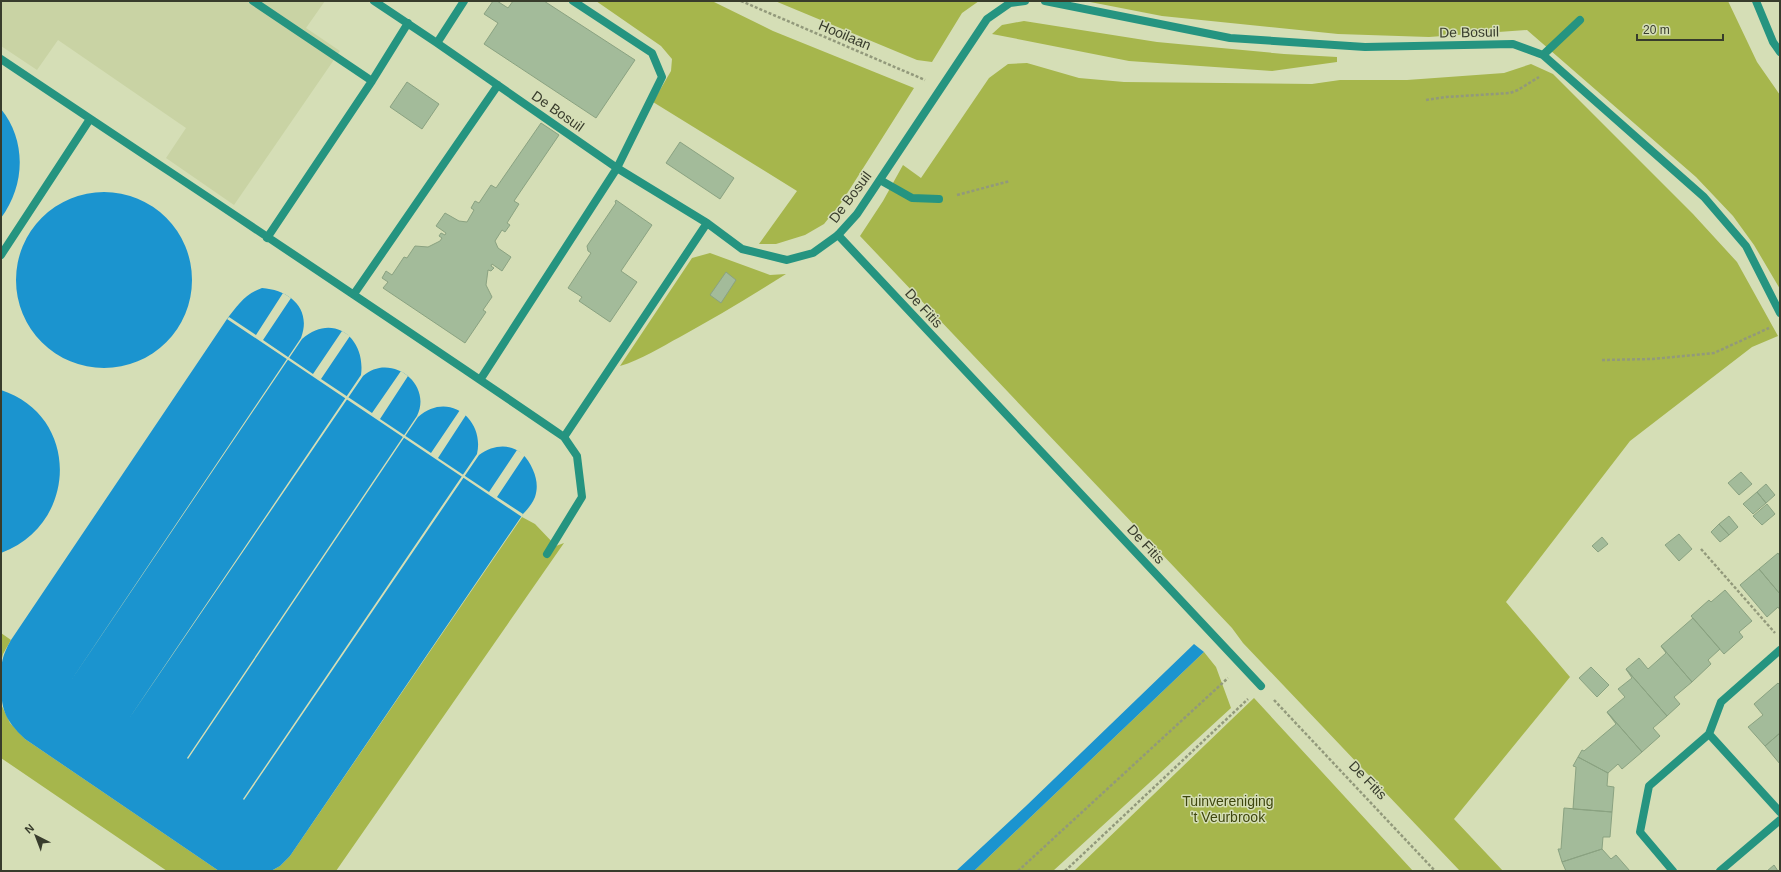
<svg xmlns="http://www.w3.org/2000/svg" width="1781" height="872" font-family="Arial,sans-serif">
  <rect width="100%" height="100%" fill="#d5deb6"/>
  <path fill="#c9d3a4" d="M1,1H325L306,28L340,51L234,205L166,158L186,128L58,40L37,70L1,46Z"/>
  <path fill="#a6b64c" d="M596,1H712L773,31L914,88L841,203L824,224L805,235L776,244H759L797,191L653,102L671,71L672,59L661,46Z
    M775,1H979L962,13L932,62L917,60Z
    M1085,1H1728L1757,62L1780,95V289L1754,245L1733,216L1696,177L1527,30L1429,37L1338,34L1162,16Z
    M1024,21L1157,42L1284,54L1337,57V62L1272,71L1129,61L992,34L1002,25Z
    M1027,63L1079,78L1124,82L1312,84L1340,80H1407L1504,73L1531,64L1553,74L1693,214L1737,262L1778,336L1752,347L1630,441L1506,602L1570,677L1454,819L1503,871H1460L1243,643L1232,628L860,236L883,201L903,165L921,178L989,78L1008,64Z
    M710,253L770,275L786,274C751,296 716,317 680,337C661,347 641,360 620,366L692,258Z
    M522,517L535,524L556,546L564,543L336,871H271L280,866L290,856Z
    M1,633L11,640L3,654L1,662Z
    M1204,652L1216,667L1231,708L1053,871H974Z
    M1254,698L1413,871H1074L1231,720Z
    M1,704L10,723L25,739L219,871H167L1,758Z"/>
  <path fill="#1b94cf" d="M1,109C27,141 25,186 1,218Z
    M16 280a88 88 0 1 1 176 0a88 88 0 1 1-176 0Z
    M262,288C290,290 312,309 301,338L70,682L302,339C333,312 366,338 361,375L128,720L363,376C390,352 433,383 417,416L187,758L188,759L418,417C448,390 485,419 477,454L243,799L244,800L479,455C500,440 523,445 533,470C537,479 538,488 535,497C532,504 528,509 523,514L290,856L280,866L271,871H219L25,739C4,719 1,709 1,681C1,663 2,656 11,640L227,319C237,306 245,294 262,288Z
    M1,390C81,416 78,525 1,553Z
    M1194,644L1204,652L974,871H956L1026,806Z"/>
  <path fill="#d5deb6" d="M283,293L291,298L263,340L313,374L342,331L350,336L321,379L372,413L401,371L408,376L380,419L431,453L460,410L466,415L438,458L489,492L517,450L525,455L497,497L523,514L522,517L227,319L229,317L256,335Z"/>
  <path fill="#a3bb9a" stroke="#8aa281" d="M493,1H497L508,8L513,1H544L635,60L596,118L484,44L498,23L484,14Z
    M407,82L439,104L422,129L390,107Z
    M541,123L559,135L514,201L519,204L507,223L510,225L505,232L502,230L495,241L498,248L511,257L502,271L492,264L491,266L494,268L491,271L488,270L486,285L492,297L483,310L486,312L465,343L383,288L388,282L382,278L386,271L392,275L404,257L407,258L415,246L428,247L440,241L442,238L439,236L441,233L445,235L446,233L436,226L445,213L459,221L467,222L474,210L471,208L475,201L479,203L491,185L496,188Z
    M680,142L734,178L720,199L666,163Z
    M616,200L652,225L621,271L637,282L610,322L579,301L582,297L568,288L591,253L588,251L587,246L616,203L615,202Z
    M726,272L736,280L721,303L710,295Z
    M1741,472L1752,484L1739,495L1728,483Z
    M1766,484L1775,495L1766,503L1757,492Z
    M1757,492L1766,503L1753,514L1743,504Z
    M1767,504L1775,514L1762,525L1753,516Z
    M1729,516L1738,527L1729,535L1719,524Z
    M1719,524L1729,535L1720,542L1711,532Z
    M1679,534L1692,549L1679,561L1665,545Z
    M1602,537L1608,544L1598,552L1592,546Z
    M1778,553L1780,556V594L1759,569Z
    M1759,569L1780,594V610L1778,607L1767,617L1740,585Z
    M1725,590L1752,621L1739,632L1743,637L1724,654L1691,616L1709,600L1711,602Z
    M1693,618L1720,649L1708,660L1711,664L1692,682L1661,646Z
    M1661,646L1692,682L1674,697L1680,704L1667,716L1626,669L1639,658L1648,669L1666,653Z
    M1591,667L1609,685L1597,697L1579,678Z
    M1626,669L1667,716L1653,728L1660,736L1642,752L1607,712L1625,697L1618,689L1632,678Z
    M1778,683L1780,685V733L1765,746L1748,727L1763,715L1754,704Z
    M1607,712L1642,752L1622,769L1618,764L1608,773L1578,757L1582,750L1584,751L1616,724Z
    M1780,733V764L1765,746Z
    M1578,757L1608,773L1607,786L1614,787L1612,812L1573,809L1576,767L1573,766Z
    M1564,808L1612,812L1610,837H1603L1602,849L1562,862L1558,849H1561Z
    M1602,849L1611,859L1616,855L1630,871H1566L1562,862Z
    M1774,865L1778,871L1780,869V871H1767Z"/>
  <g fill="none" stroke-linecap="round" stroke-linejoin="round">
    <path stroke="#92997b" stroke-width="2.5" stroke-dasharray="3 2" stroke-linecap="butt" d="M741,1L925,80
      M1426,100L1446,97L1510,93L1518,90L1539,77
      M957,195L1010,181
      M1602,360L1653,359L1714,353L1769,328
      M1701,549L1775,633
      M1274,700L1435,871
      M1018,871L1228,678
      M1065,871L1248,699"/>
    <path stroke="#259480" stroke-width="8" d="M253,1L372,81
      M374,1L437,43
      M464,1L437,43L617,168L707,223L742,249L787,260L813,253L838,235L857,214L987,19L1010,3L1025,1
      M1045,1L1230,38L1365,47L1513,44L1543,55L1704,197L1746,246L1780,313
      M1543,55L1580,20
      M1,59C189,185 377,309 564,437L577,456L582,497L547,554
      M880,180L912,198L939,199
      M267,238L372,81L408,23
      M1,255L90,119
      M354,294L498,85
      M480,380L617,168L662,77L652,53L573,1
      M564,437L707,223"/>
    <path stroke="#259480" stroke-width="8" d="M838,235L1261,686
      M1709,734L1780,812
      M1673,871L1640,832L1649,786L1709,734L1721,702L1780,650
      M1720,871L1780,820"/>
    <path stroke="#259480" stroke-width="8" d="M1756,1L1773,42L1780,52"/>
  </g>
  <g text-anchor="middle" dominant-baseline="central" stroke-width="3" stroke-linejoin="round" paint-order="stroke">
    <g font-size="14" fill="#383c2c" stroke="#d5deb6">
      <text transform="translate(1469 32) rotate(-1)">De Bosuil</text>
      <text transform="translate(845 35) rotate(23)">Hooilaan</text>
      <text transform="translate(558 111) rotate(35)">De Bosuil</text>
      <text transform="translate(850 197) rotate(-53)">De Bosuil</text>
      <text transform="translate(924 308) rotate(47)">De Fitis</text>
      <text transform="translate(1146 544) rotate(47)">De Fitis</text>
      <text transform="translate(1368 780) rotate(46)">De Fitis</text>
    </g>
    <g font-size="14" fill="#3e460d" stroke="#d5deb6">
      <text x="1228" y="801">Tuinvereniging<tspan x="1228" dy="16">'t Veurbrook</tspan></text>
    </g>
  </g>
  <rect width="1781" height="872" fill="none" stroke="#383c2c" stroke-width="4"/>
  <g transform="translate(36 836) rotate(318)" stroke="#d5deb6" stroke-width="3" paint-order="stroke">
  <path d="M0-3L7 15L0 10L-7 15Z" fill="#383c2c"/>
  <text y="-6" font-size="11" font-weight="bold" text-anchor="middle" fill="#383c2c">N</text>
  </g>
  <path d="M1637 34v6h86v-6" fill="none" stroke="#383c2c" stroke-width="2"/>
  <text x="1643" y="34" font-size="12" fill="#383c2c" stroke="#d5deb6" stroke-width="3" paint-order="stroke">20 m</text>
</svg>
